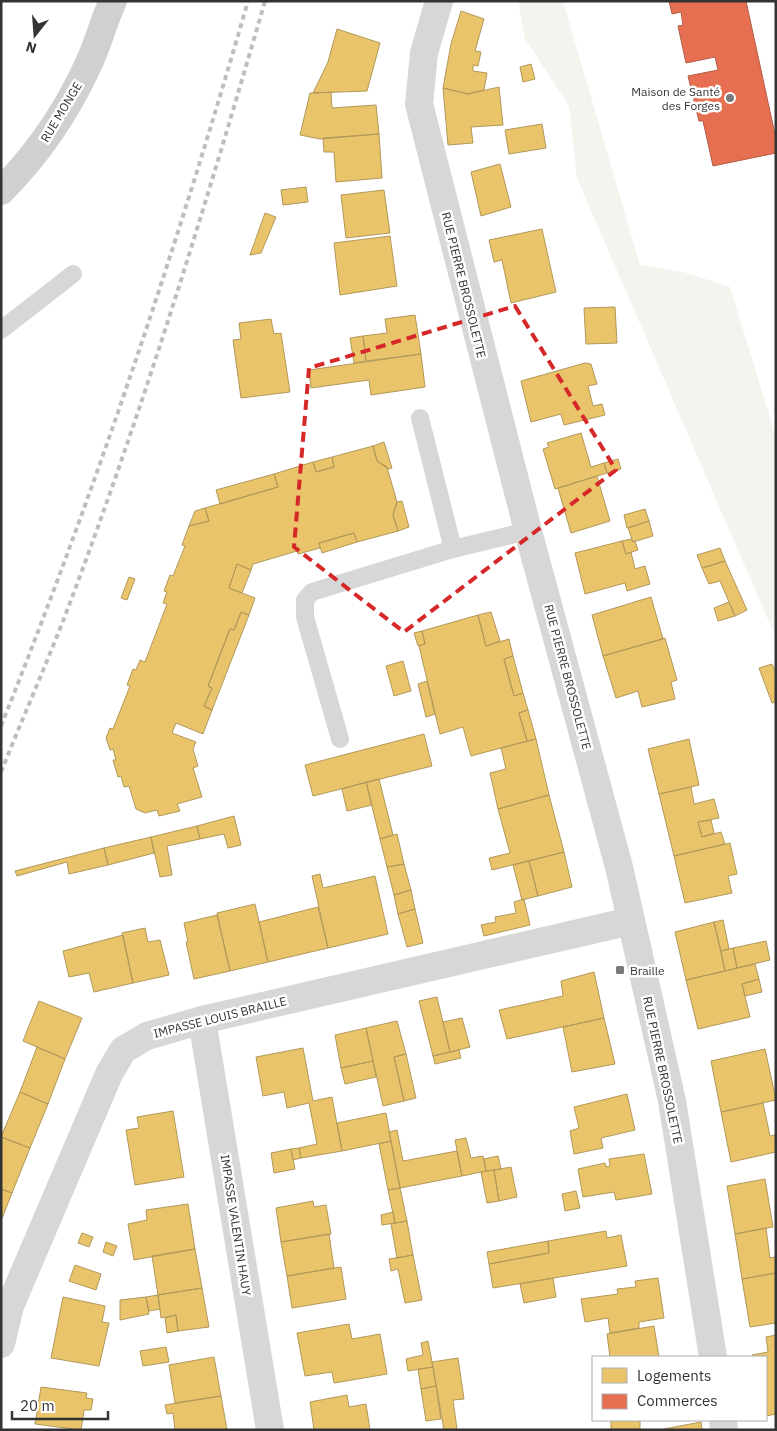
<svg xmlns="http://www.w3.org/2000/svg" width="777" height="1431" font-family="'IBM Plex Sans',sans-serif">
  <rect width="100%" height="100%" fill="#fff"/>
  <path fill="#f1f5ed" d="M518,1H563L640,265L687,273L730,287L776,437V638L577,178L569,106L525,39Z"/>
  <path fill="#e9c46a" stroke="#b2985a" d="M461,11L484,19L475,51L481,52L478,66L473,65V71L487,73L484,90L468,94L443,88L451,44Z
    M337,29L380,43L367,91L313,93L328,62Z
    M531,64L535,79L523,82L520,67Z
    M499,87L503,125L471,127L473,143L448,145L443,88L468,94Z
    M331,92L332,108L376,105L379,134L320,139L300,135L310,93Z
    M542,124L546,148L509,154L505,130Z
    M379,134L382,178L336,182L334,152H324L323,138Z
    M500,164L511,207L481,216L471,172Z
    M306,187L308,202L283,205L281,190Z
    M384,190L390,233L346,238L341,195Z
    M265,213L276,217L261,253L250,255Z
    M542,229L556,292L511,303L502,260L494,262L489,240Z
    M390,236L397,286L340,295L334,243Z
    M615,307L617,343L586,344L584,308Z
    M415,315L421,354L366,361L363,336L387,333L385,319Z
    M271,319L274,334L281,333L290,392L241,398L233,340L241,339L239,323Z
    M363,336L366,361L354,363L350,338Z
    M421,354L425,387L371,395L369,380L311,388L309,370Z
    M585,363L591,364L597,384L588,386L593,406L602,404L605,415L564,425L561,414L531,422L521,381Z
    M581,433L591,467L604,463L607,473L555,489L543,449L549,447L547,443Z
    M384,442L392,468L388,469L377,461L373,446Z
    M373,446L377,461L387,467L397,502L393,515L398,531L357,542L354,533L319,543L320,548L298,554L297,551L253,564L251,570L237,564L229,588L255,598L249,615L241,612L234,630L230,629L208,686L212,688L204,706L212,710L203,734L176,723L172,733L196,742L193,749L198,766L193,768L202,797L177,804L180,811L159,816L157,810L145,813L136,809L129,786L124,787L121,776L118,777L113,760H116L113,749L110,750L106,738L110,728L113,729L130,686L127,685L133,669L136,670L140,660L145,662L167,604L163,603L167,592L164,591L170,575L173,576L185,546L182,545L189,526L209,521L205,508L278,487L274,474L313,462L316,472L334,467L332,457Z
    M332,457L334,467L316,472L313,462Z
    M618,459L621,469L607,473L604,463Z
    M274,474L278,487L220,504L216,490Z
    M597,476L610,521L571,533L558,488Z
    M402,501L409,527L398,531L393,515L397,502Z
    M205,508L209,521L189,526L195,511Z
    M645,509L649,521L627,528L624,515Z
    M649,521L653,536L633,542L628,528Z
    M354,533L357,542L322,553L319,543Z
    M631,539L633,542L635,541L638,550L626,554L622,541Z
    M622,541L626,554L631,552L635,569L645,566L650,584L627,591L625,583L585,594L575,553Z
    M720,548L725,561L702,568L697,555Z
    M725,561L747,610L735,616L720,581L709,584L702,568Z
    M237,564L251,570L242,593L229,588Z
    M129,577L135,579L127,600L121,598Z
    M651,597L663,639L603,656L592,615Z
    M729,602L735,616L718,621L714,608Z
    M241,612L249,615L212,710L204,706L212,688L208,686L230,629L234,630Z
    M491,612L500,641L486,646L478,615Z
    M478,615L486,646L509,639L513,656L504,659L514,696L523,693L528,710L519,713L527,741L471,756L463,727L440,734L419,646L425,644L422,631Z
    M422,631L425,644L418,646L414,633Z
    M665,638L677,680L671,682L675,699L642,707L638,691L616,698L603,656Z
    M513,656L523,693L514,696L504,659Z
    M403,661L411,691L394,696L386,666Z
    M772,664L776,673V702L772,703L759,668Z
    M427,681L435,714L426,717L418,684Z
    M528,710L536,739L527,741L519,713Z
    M424,734L432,766L313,796L305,765Z
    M536,739L549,795L498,809L490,773L506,769L501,748Z
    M689,739L699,785L659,794L648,749Z
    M379,779L393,835L380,839L366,782Z
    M366,782L372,805L347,811L342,789Z
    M691,787L694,804L714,799L719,818L698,822L702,837L721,832L725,844L674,856L659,794Z
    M549,795L564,852L492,870L489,858L510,853L498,809Z
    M234,816L241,845L228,848L224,834L200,839L197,826Z
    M711,820L714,833L702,837L698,822Z
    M197,826L200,839L167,846L172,875L160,877L151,837Z
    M397,834L404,864L387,867L380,839Z
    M151,837L154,853L108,865L104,848Z
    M730,843L737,874L728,876L732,893L685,903L674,856Z
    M104,848L108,865L69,874L67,862L17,876L15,871Z
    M564,852L572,887L538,896L529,861Z
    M529,861L538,896L522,900L513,865Z
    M404,864L411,890L394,895L387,867Z
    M320,874L323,888L375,876L388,934L328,948L312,876Z
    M411,890L415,909L398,914L394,895Z
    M524,899L530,925L484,936L481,925L496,922L495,917L516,913L514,902Z
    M255,904L268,962L230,971L217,913Z
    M318,907L328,948L268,962L259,922Z
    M415,909L423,943L407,947L398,914Z
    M217,915L230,971L194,979L186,942H188L184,923Z
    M723,920L729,949L721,951L714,922Z
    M714,922L725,971L686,980L675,932Z
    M145,928L148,942L160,940L169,975L133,983L122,933Z
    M123,935L133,983L94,992L89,973L69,977L63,951Z
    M766,941L770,960L737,968L733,948Z
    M733,948L737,968L725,971L721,951Z
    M755,964L759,979L742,984L750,1017L698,1029L686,980Z
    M594,972L604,1018L507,1039L499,1010L563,996L561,981Z
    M759,979L762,992L745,996L742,984Z
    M437,997L450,1052L433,1056L419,1001Z
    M39,1001L82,1018L65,1059L23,1041Z
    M462,1018L470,1047L450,1052L443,1022Z
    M604,1018L615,1064L572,1072L563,1027Z
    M397,1021L406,1054L394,1057L404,1101L383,1106L366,1028Z
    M366,1028L373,1061L341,1068L335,1035Z
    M37,1047L65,1059L48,1104L20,1092Z
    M303,1048L313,1101L332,1097L342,1151L301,1158L299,1148L317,1144L309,1103L287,1108L284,1092L263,1096L256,1057Z
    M765,1049L776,1100L721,1112L711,1061Z
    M459,1050L461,1058L435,1064L433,1056Z
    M406,1054L416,1098L404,1101L394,1057Z
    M373,1061L376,1077L345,1084L341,1068Z
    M20,1092L48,1104L30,1148L1,1137Z
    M627,1094L635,1130L601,1138L603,1148L574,1154L570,1131L579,1128L574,1107Z
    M763,1103L770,1136L776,1135V1152L731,1162L721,1112Z
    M173,1111L184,1177L135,1185L126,1130L139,1128L137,1117Z
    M386,1113L391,1141L342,1151L337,1123Z
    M397,1130L403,1161L457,1151L462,1176L400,1188L389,1132Z
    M1,1137L30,1148L12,1193L1,1189Z
    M466,1138L471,1158L483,1156L486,1171L462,1176L455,1140Z
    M391,1141L400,1188L388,1190L379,1144Z
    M299,1148L301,1158L293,1160L291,1149Z
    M291,1149L295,1169L274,1173L271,1153Z
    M644,1154L652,1194L616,1200L614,1192L583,1197L578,1169L605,1163L606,1167L610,1166L609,1159Z
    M498,1156L501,1169L486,1171L484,1159Z
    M511,1167L517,1197L499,1201L494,1170Z
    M494,1170L499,1201L487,1203L481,1172Z
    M765,1179L773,1227L735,1234L727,1186Z
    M400,1188L407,1221L395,1223L388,1190Z
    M1,1189L12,1193L1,1221Z
    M576,1191L580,1208L565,1211L562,1194Z
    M313,1201L314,1207L326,1205L331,1234L281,1242L276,1208Z
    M188,1204L195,1249L134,1260L128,1224L147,1220L146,1210Z
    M393,1212L395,1223L382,1225L381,1215Z
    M407,1221L413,1255L397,1258L391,1224Z
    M766,1228L770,1258L776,1257V1273L742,1279L735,1234Z
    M606,1231L607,1238L621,1235L627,1266L493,1288L489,1264L549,1253L548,1241Z
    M82,1233L93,1237L89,1247L78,1243Z
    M329,1234L334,1268L287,1276L281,1242Z
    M548,1241L549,1253L489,1264L487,1252Z
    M106,1242L117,1246L113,1256L103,1252Z
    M195,1249L202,1288L158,1295L152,1256Z
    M413,1255L422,1300L405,1303L398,1269L391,1271L389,1259Z
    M75,1265L101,1274L96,1290L69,1281Z
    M341,1267L346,1299L292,1308L287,1276Z
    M776,1273V1323L750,1327L742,1279Z
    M553,1278L556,1297L524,1303L520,1284Z
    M658,1278L664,1318L639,1322V1328L610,1333L608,1318L585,1322L581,1299L618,1294L617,1289L636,1287L635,1281Z
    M202,1288L209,1327L178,1331L176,1315L161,1318L158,1295Z
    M158,1295L160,1309L149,1311L146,1297Z
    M63,1297L105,1306L102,1322L109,1323L99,1366L51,1358Z
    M146,1297L149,1314L120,1320V1300Z
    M176,1315L178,1331L167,1333L165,1318Z
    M349,1324L352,1339L380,1334L387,1374L334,1383L332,1372L305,1376L297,1333Z
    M654,1326L659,1357H610L607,1334Z
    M776,1335V1414L766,1416V1357H753L752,1355L768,1352L766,1337Z
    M428,1341L433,1367L408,1371L406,1359L423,1355L421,1343Z
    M166,1347L169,1362L143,1366L140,1351Z
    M214,1357L221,1396L175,1403L169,1365Z
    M458,1358L464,1399L453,1400L457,1429L444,1430L432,1362Z
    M433,1367L436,1386L421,1389L418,1369Z
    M436,1386L441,1419L426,1421L421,1389Z
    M41,1387L87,1393L86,1398L93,1399L91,1410H84L81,1430L35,1424Z
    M347,1395L349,1407L366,1404L370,1430H314L310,1402Z
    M221,1396L227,1430H175L173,1413L167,1414L165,1405Z
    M611,1420H640V1429H611Z
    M701,1422L702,1430H659Z"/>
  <path fill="#e76f51" stroke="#b15d48" d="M669,1H746L776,139V153L713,166L703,121H699L688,76L718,70L715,57L686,63L678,26L683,25L681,12L672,14Z"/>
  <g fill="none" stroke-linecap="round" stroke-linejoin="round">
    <path stroke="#d7d7d7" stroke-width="18" d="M1,330L73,274
      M420,418L453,549
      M340,739L305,617V600L312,592L453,549L528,531"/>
    <path stroke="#d7d7d7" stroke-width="28" d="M439,1L424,53L419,104L528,531L619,867L672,1101L713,1357
      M202,1020L270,1430
      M1,1344L10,1306L109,1074L123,1050L147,1036L202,1020L631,921
      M723,1420L724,1430"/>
    <path stroke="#d0d0d0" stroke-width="28" d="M1,191C38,154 66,113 88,65C98,45 103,22 113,1"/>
    <path stroke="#bebebe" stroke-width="4" stroke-dasharray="5 4" stroke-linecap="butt" d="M1,726C96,489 177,247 248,1
      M1,772C23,717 47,663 68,608C143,410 206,205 265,1"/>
  </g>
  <path fill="none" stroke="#d62828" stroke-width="4" stroke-dasharray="10 6" stroke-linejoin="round" d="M515,306L616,470L404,632L294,547L309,368Z"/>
  <g fill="#7a7a7a" stroke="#fff" stroke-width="2">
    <circle cx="730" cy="98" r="5"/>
    <rect x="615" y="965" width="10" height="10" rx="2.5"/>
  </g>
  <g text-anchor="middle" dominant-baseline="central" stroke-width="5" stroke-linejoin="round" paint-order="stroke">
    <g font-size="12" fill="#333" stroke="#fff" text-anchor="end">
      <text x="720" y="91">Maison de Santé<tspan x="720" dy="14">des Forges</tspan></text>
      <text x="630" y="970" text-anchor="start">Braille</text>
    </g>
    <g font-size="12" fill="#333" stroke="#fff">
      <text transform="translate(61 112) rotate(-59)">RUE MONGE</text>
      <text transform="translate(464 285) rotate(76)">RUE PIERRE BROSSOLETTE</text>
      <text transform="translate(568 677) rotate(75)">RUE PIERRE BROSSOLETTE</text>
      <text transform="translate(220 1017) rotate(-14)">IMPASSE LOUIS BRAILLE</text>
      <text transform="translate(663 1070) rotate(78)">RUE PIERRE BROSSOLETTE</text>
      <text transform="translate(236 1225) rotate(81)">IMPASSE VALENTIN HAUY</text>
    </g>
  </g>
  <rect width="777" height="1431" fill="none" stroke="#333333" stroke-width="5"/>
  <rect x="592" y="1356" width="175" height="65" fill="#ffffff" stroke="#adadad"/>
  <rect x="602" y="1368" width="25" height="15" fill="#e9c46a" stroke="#adadad"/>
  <text x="637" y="1381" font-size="15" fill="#333333">Logements</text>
  <rect x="602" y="1394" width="25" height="15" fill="#e76f51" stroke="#adadad"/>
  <text x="637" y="1406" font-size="15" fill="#333333">Commerces</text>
  <g transform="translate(35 35) rotate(197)" stroke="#ffffff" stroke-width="4" paint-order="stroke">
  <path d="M0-4L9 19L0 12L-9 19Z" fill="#333333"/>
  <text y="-8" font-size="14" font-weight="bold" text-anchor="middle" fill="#333333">N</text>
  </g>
  <path d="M12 1411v8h96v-8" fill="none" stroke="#333333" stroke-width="2.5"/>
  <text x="20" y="1411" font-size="15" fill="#333333" stroke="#ffffff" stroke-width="4" paint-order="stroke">20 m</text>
</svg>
